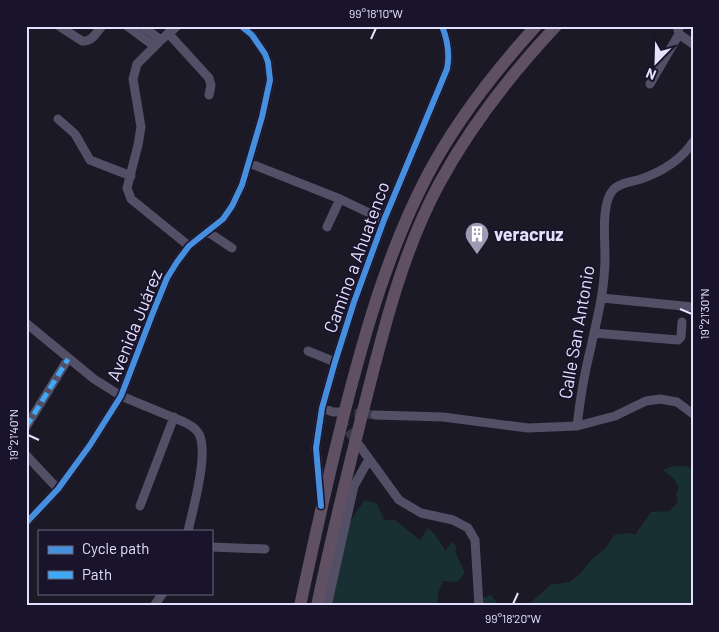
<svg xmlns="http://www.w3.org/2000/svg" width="719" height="632" font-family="Barlow,sans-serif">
  <rect width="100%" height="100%" fill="#1c1926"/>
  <path fill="#183033" d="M674,466H686L693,470V606H529C534,597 543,593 550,585L570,582L580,574L591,560L605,549L614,535L630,533L635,535L651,512L669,511L678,502L676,494L679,488L674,479L663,470Z
    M365,500L377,504L384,520H395L420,540L428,528C435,534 442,543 445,551L452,542L457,547L455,552L465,573L457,582L443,581L438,593L437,604L439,606H333L331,600C345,565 338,531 365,500Z
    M491,595L497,603V606H480V599Z"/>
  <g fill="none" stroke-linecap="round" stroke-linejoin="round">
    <path stroke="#3a3746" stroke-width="9" stroke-dasharray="9 4.5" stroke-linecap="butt" d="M341,412L375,415
      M340,420L357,443"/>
    <path stroke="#524f66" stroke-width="9" d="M59,26L82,41C92,42 96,33 102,26
      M127,26L154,46
      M142,26L161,40
      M177,26L161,40L137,64L133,79L141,127L138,145L127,188L131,199L189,246
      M680,26L678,30L679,34L693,44
      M168,33L209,78L211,85L209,95
      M650,84L679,34
      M58,119L75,134L90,160L131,176
      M249,163L340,199L384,220
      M327,227L340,199
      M208,232L232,248
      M602,298L693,307
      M26,323L94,379L121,396L184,422C190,425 196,428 199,434C209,453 193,509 188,531
      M594,333L678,340L681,337L682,322
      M308,351L335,362
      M322,408L333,412H341
      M375,415L443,417L528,428L577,426L615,416L646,401L660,399L677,402L693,414
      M577,426C580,400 584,375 590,351C597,319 605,290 605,257C605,240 601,203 613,190C619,183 632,182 641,179C661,172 681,160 693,142
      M26,427L68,359
      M359,445L399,500L421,513L453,520L468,528L475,540L479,606
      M26,455L58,489
      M321,499L316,448L322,408L335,362L354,302L384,220L447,69C450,54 448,41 442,26
      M140,506L174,417
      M26,523L58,489L90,445L121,396L152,315L167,278L177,262L189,246L223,219L232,206L242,185L262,117L270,80L268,62L265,54L252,35L241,26
      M211,547L265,549
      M154,606L163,593
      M327,606L354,486L369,459"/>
    <path stroke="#605064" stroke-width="12" d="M300,606C314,541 328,478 344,414C365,332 388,251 427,176C456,121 495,71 536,26
      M317,606C331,538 348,470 365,403C384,328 402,253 439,184C471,125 510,75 556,26"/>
    <path stroke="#3fa9f5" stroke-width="5" stroke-dasharray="10 5" stroke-linecap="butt" d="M26,427L68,359"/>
    <defs>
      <path id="cycleway" d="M321,506L316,448L322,408L335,362L354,302L384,220L447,69C450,54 448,41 442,26
        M26,523L58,489L90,445L121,396L152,315L167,278L177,262L189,246L223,219L232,206L242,185L262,117L270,80L268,62L265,54L252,35L241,26"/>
    </defs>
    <use href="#cycleway" stroke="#19142b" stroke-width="9"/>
    <use href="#cycleway" stroke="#468fdf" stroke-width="6"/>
  </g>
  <path fill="none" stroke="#e5e0fd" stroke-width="2" d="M371,39L376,28M680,309L692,314M28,435L39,440M513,604L518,593"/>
  <defs>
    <symbol id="building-pin" viewBox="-11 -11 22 30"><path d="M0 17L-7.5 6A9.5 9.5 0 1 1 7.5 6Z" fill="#9f9ab2" stroke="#19142b"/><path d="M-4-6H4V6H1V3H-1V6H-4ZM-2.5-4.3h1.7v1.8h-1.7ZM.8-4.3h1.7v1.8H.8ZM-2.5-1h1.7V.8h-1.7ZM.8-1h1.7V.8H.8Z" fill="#fff"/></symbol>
  </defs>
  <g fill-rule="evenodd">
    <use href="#building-pin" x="463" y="220" width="28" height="38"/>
  </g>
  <g text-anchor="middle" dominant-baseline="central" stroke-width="4" stroke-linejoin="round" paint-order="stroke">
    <g font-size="18" font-weight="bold" fill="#e5e0fd" stroke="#19142b" text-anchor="start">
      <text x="494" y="234">veracruz</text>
    </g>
    <g font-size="18" fill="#e5e0fd" stroke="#19142b">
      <text transform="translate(356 257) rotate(-70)">Camino a Ahuatenco</text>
      <text transform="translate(134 325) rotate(-68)">Avenida Juárez</text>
      <text transform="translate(576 332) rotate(-80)">Calle San Antonio</text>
    </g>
  </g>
  <rect width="719" height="632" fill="none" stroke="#19142b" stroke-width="55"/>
  <rect x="38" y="530" width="175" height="65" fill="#19142b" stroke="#6b667f"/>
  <rect x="48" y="546" width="25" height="8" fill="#468fdf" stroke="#6b667f"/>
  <text x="82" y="554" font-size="15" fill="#e5e0fd">Cycle path</text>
  <rect x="48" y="571" width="25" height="8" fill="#3fa9f5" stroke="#6b667f"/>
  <text x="82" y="580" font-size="15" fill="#e5e0fd">Path</text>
  <g transform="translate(656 62) rotate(203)" stroke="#19142b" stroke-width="4" paint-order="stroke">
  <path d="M0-4L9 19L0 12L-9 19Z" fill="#e5e0fd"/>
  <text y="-8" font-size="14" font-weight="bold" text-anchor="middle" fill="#e5e0fd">N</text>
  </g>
  <rect x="28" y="28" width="664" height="576" fill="none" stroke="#e5e0fd" stroke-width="2"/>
  <g font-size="12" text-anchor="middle" fill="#e5e0fd">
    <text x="376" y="18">99°18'10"W</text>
    <text transform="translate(705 314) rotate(-90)" y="4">19°21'30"N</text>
    <text transform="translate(14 435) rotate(-90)" y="4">19°21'40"N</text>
    <text x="513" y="623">99°18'20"W</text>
  </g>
</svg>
